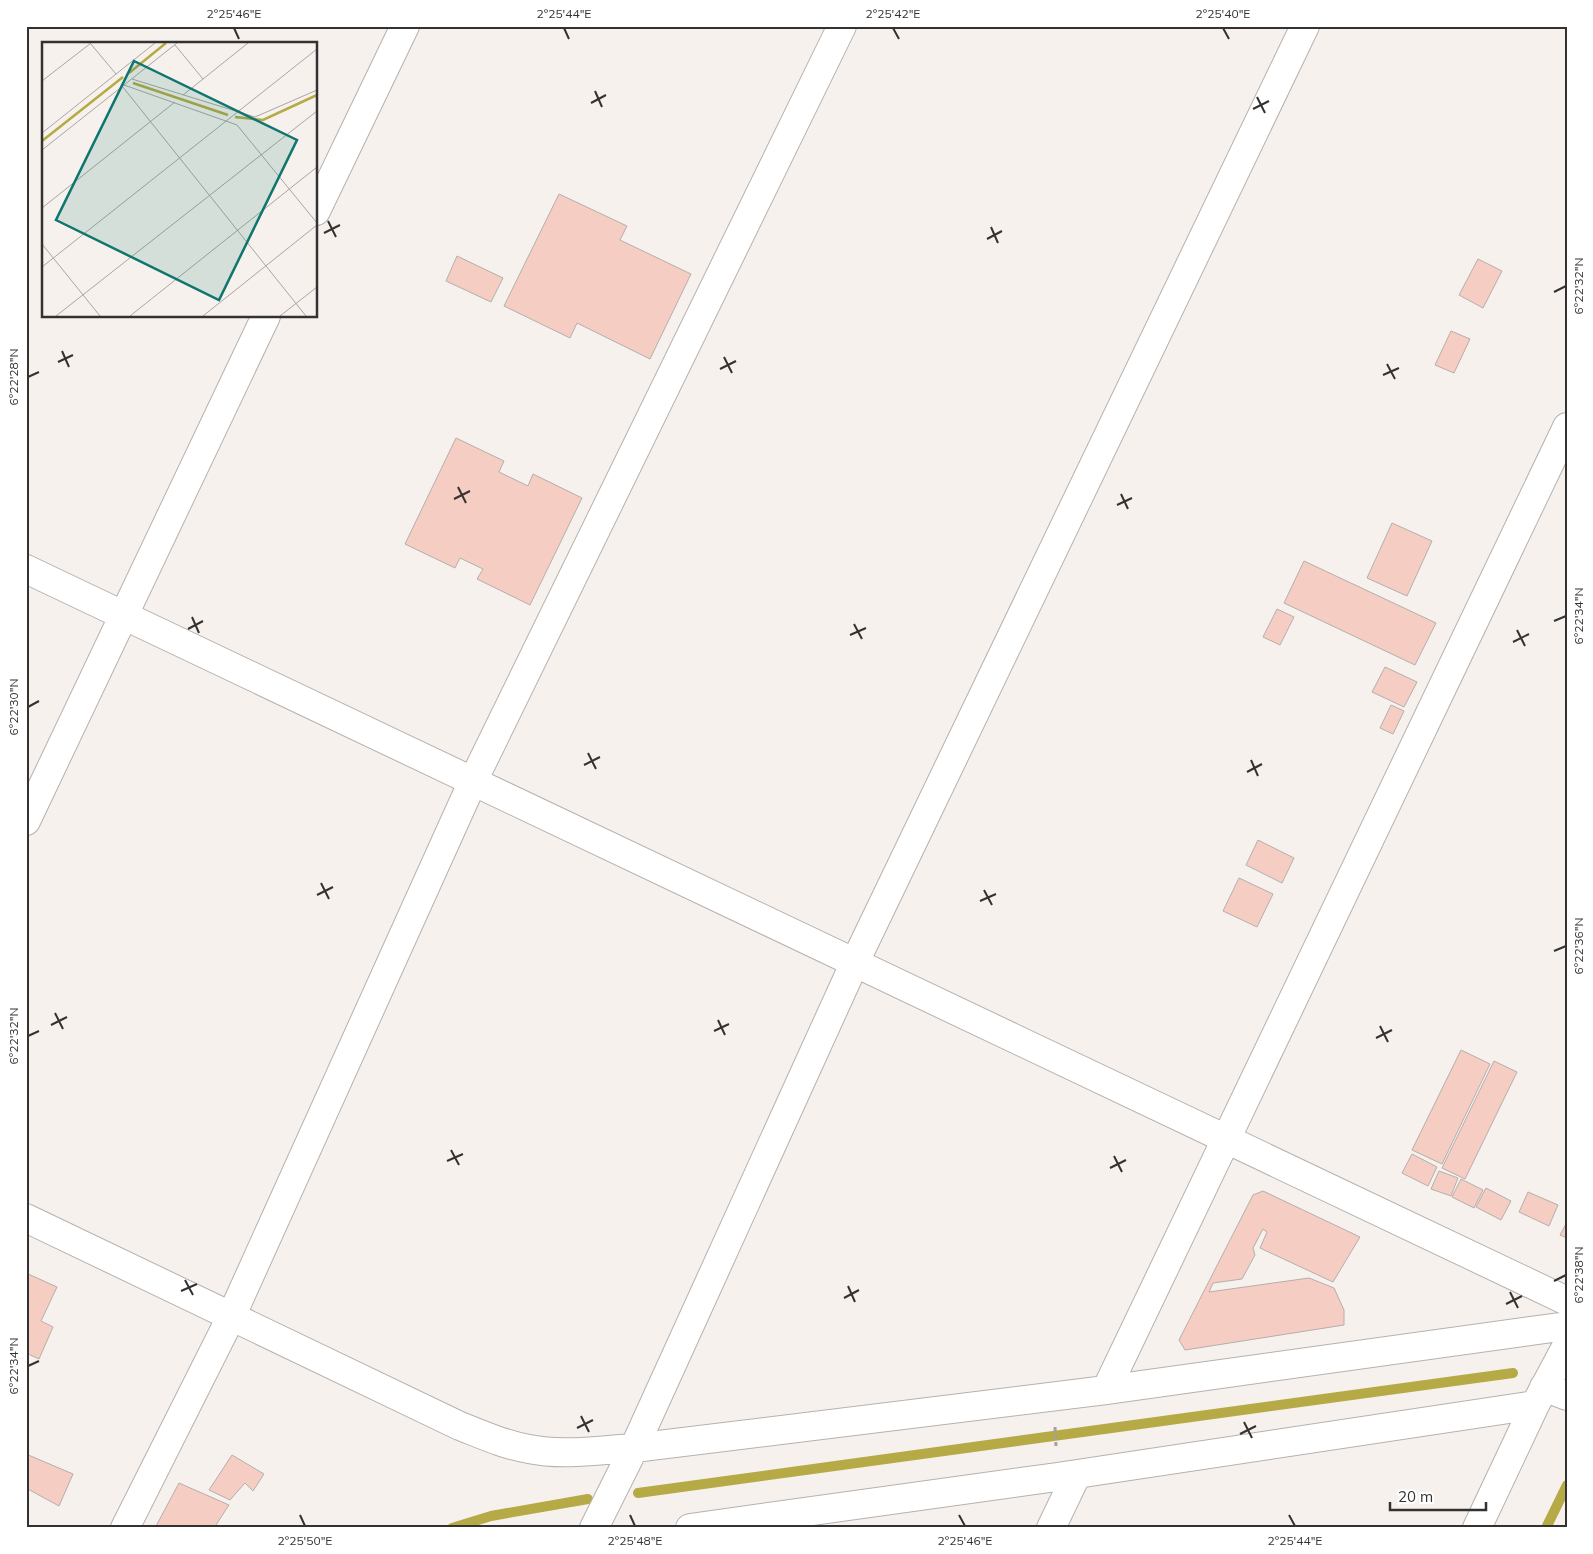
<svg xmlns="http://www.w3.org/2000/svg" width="1593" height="1554" font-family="Mulish,sans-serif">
  <rect width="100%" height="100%" fill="#f7f1ee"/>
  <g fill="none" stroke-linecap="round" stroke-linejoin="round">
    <path stroke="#b5aa45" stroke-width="10" d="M638,1493L1513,1373
      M452,1528L491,1516L588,1499
      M1546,1528L1567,1485"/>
  </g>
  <path fill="#f6cdc3" stroke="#b4aeac" d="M559,194L627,226L620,240L691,274L650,359L577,323L570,338L504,306Z
    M457,256L503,278L491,302L446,281Z
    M1478,259L1502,271L1483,308L1459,295Z
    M1451,331L1470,339L1454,373L1435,365Z
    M456,438L504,461L499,472L528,486L533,474L582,498L530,605L477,579L483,569L460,558L455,568L405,544Z
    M1392,523L1432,541L1407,596L1367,578Z
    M1304,561L1436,623L1415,665L1284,603Z
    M1277,609L1294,617L1280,645L1263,637Z
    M1385,667L1417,682L1404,707L1372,692Z
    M1391,705L1404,711L1393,734L1380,728Z
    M1258,840L1294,858L1282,883L1246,865Z
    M1239,878L1273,894L1257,927L1223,911Z
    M1461,1050L1490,1064L1442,1164L1412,1150Z
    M1494,1061L1517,1072L1465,1179L1442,1168Z
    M1412,1154L1437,1167L1428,1186L1402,1173Z
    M1439,1171L1458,1178L1451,1196L1431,1189Z
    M1461,1179L1483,1190L1474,1208L1452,1197Z
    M1486,1188L1511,1201L1501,1220L1476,1207Z
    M1263,1191L1360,1237L1333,1282L1260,1248L1267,1232L1263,1229L1253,1248L1255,1255L1242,1279L1213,1283L1209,1292L1309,1278L1334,1288L1344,1310V1325L1185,1350L1179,1340L1253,1195Z
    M1528,1192L1558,1205L1549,1226L1519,1212Z
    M1567,1222V1238L1560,1235Z
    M26,1273L57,1287L41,1321L53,1327L39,1359L26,1353Z
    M26,1454L73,1474L59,1506L26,1488Z
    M232,1455L264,1474L253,1491L245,1483L230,1500L209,1490Z
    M179,1483L229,1505L214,1528H155Z"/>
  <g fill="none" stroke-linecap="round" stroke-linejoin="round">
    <defs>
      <path id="street" d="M316,211L405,26
        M26,569L1567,1301
        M26,821L266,316
        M26,1218L460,1426C483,1435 505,1445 529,1449C563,1456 599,1450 634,1448L1106,1390L1567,1326
        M1544,1387L1567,1396
        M1106,1390L1567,427
        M125,1528L231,1317L473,781L842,26
        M594,1528L634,1448L855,962L1305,26
        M690,1528L1057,1477L1535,1405
        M1051,1528L1077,1474
        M1477,1528L1535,1405L1567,1345"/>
    </defs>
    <use href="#street" stroke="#b7b1ae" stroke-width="30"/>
    <path stroke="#a4a09e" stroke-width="3" stroke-dasharray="5 2.5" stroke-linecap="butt" d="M1055,1427L1056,1446"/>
    <use href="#street" stroke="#fff" stroke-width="28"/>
  </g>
  <path fill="none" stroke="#343230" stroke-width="2" d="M234,28L239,39M564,28L569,39M893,28L899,39M1223,28L1229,39M595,91L602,107M1257,97L1265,113M591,103L606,95M1253,109L1269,101M328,221L336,237M991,227L998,243M324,233L340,225M987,239L1002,231M1554,292L1566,286M62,351L69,367M724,357L732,373M58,362L73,355M1387,364L1395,379M720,369L736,361M1383,375L1399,368M28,377L39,372M458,487L466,503M1121,494L1128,509M454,499L470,491M1117,505L1132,498M192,617L199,633M1554,621L1566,616M854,624L862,639M188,629L203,621M1517,630L1525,646M850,635L866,628M1513,642L1529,634M28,707L39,701M588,753L596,769M1251,760L1258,776M584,765L600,757M1247,772L1262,764M321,883L329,899M984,890L992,905M317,895L333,887M980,901L996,894M1554,951L1566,946M55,1013L63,1029M718,1020L725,1035M51,1025L67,1017M1380,1026L1388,1042M714,1031L729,1024M28,1036L39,1031M1376,1038L1392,1030M451,1150L459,1165M1114,1156L1122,1172M447,1161L463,1154M1110,1168L1126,1160M185,1280L193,1295M1554,1281L1566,1275M848,1286L855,1302M181,1291L197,1284M1510,1292L1518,1308M844,1298L859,1290M1506,1304L1522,1296M28,1366L39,1361M581,1416L589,1432M1244,1422L1252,1438M577,1428L593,1420M1240,1434L1256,1426M300,1515L305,1526M630,1515L635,1526M959,1515L965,1526M1289,1515L1295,1526"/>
  <g transform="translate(42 42)">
    <rect width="275" height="275" fill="#f7f1ee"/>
    <path fill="none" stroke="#b5aa45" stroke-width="2.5" d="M87,31L124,1M91,41L186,73M193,75L221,78L275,53M0,99L81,35"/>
    <path fill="none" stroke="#a9a5a2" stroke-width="1" d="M48,1L74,32M133,3L161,37M90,37L213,75L275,48M0,39L49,1M82,43L195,83L275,181M80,44L264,274M141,53L206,1M0,91L113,1M0,108L135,1M0,166L133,60M0,202L58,274M0,225L275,7M14,274L275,69M88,274L275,125M161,274L275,183M238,274L275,245"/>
    <path fill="#0f766e" fill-opacity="0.15" stroke="#0f766e" stroke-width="2.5" d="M92,19L255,98L177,258L14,178Z"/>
    <rect width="275" height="275" fill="none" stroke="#343230" stroke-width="2.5"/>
  </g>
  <rect width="1593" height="1554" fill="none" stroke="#ffffff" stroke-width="55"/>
  <path d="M1390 1502v8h96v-8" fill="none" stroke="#343230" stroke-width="2.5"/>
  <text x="1398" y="1502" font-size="15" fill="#343230" stroke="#ffffff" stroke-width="4" paint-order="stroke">20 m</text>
  <rect x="28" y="28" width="1538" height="1498" fill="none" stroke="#343230" stroke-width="2"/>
  <g font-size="12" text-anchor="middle" fill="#343230">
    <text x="234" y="18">2°25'46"E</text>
    <text x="564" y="18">2°25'44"E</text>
    <text x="893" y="18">2°25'42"E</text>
    <text x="1223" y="18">2°25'40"E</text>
    <text transform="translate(1579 286) rotate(-90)" y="4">6°22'32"N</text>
    <text transform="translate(14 377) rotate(-90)" y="4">6°22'28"N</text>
    <text transform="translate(1579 616) rotate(-90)" y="4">6°22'34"N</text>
    <text transform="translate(14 707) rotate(-90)" y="4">6°22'30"N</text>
    <text transform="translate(1579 946) rotate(-90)" y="4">6°22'36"N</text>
    <text transform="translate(14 1036) rotate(-90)" y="4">6°22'32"N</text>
    <text transform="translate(1579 1275) rotate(-90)" y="4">6°22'38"N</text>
    <text transform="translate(14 1366) rotate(-90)" y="4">6°22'34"N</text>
    <text x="305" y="1545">2°25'50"E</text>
    <text x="635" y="1545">2°25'48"E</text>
    <text x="965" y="1545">2°25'46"E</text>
    <text x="1295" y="1545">2°25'44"E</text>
  </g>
</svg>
